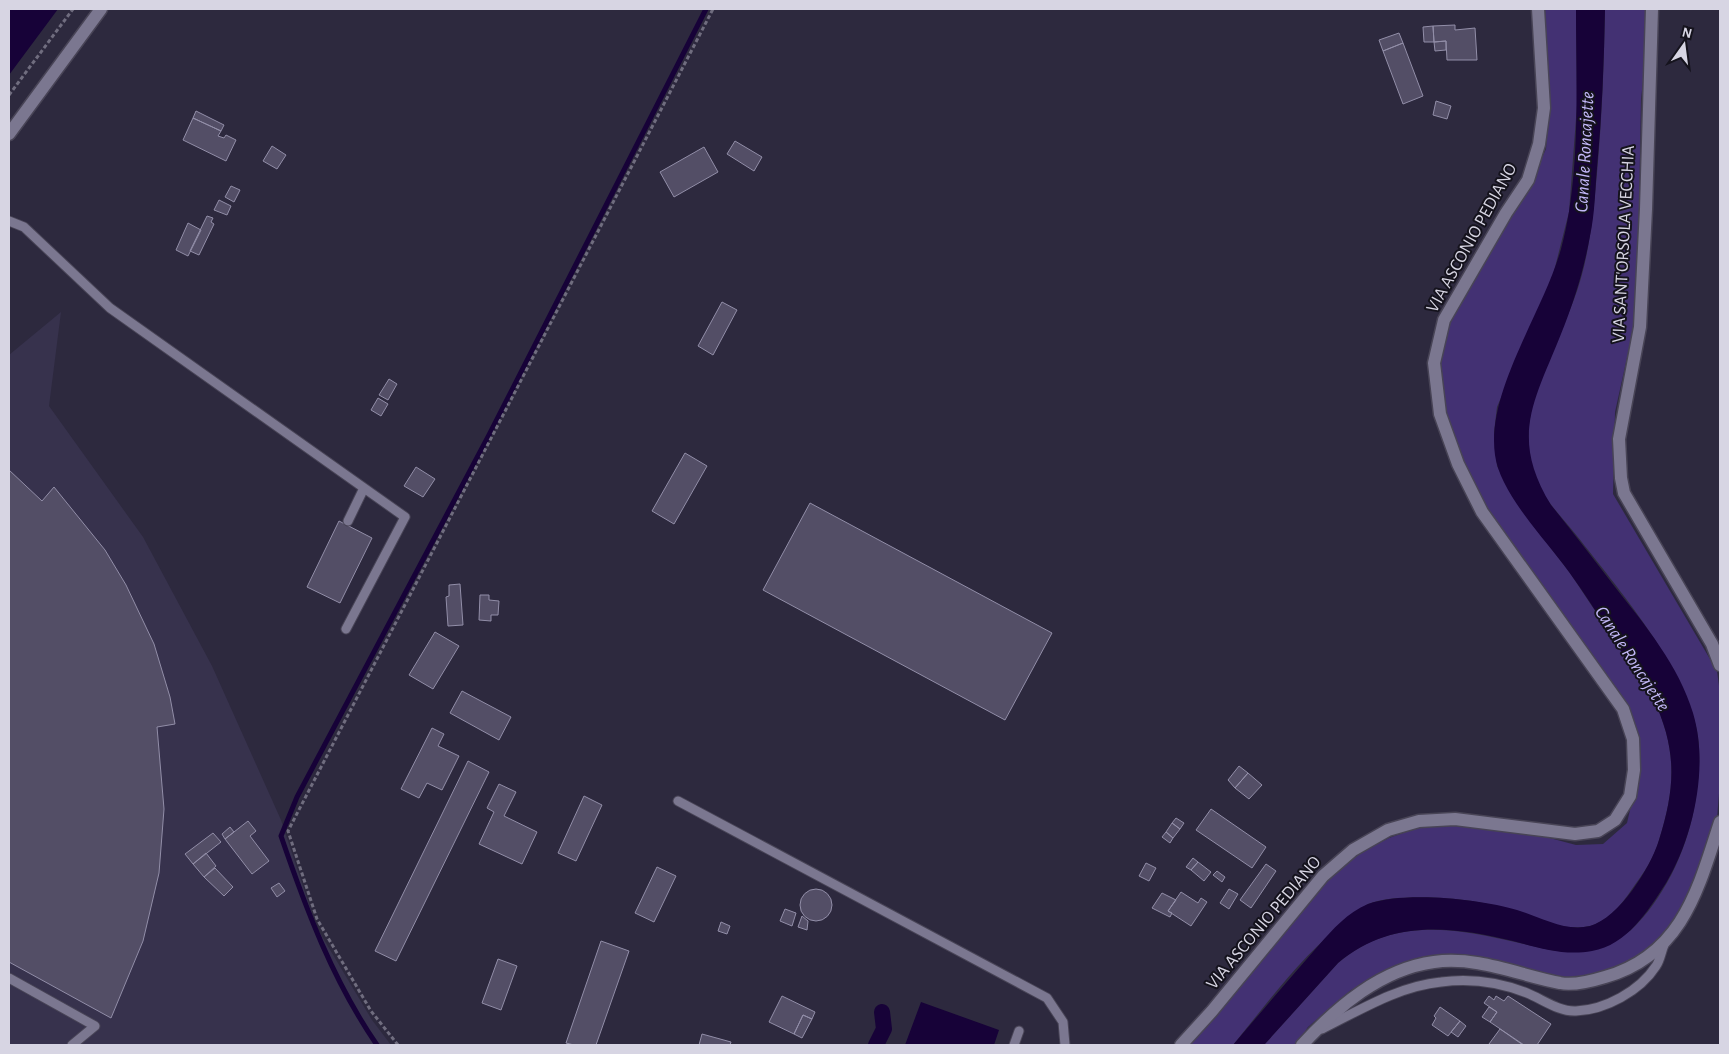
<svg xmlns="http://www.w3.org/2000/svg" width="1729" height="1054" font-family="'Alegreya Sans',sans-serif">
  <rect width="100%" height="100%" fill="#2d293e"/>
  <path fill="#37324d" d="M61,312L49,406L143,537L212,666L281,820L317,928L372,1020L391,1045H9V355Z"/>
  <path fill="#433173" d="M1545,9H1576L1577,105L1569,212L1552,279L1497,407L1494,432L1497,466L1511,494L1529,520L1570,573L1653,698C1677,749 1676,786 1659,840C1654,858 1643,874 1632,889C1622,904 1608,921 1590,926C1559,933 1518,911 1488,904C1460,897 1393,893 1368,904C1362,907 1355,914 1350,918C1304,952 1269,1001 1233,1045H1190L1324,879L1353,856L1389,838L1420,827L1456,824L1527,832L1576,845L1603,844L1627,823L1640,767L1639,737L1485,512L1442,412L1437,364L1447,322L1530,184L1546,149L1549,111Z
    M1605,9H1651L1641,99L1639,208L1634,326L1615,412L1613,494L1717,671L1720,693V781L1717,819L1699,878L1664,946L1622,977L1563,987L1467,963L1397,972L1351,990L1308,1027L1296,1045H1264L1338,963C1388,920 1446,926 1506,940C1542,947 1574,961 1608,943C1616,939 1624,936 1631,930C1663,900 1686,852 1694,809C1698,785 1702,756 1697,731C1686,668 1617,587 1577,536C1561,516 1541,497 1533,472C1515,413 1553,354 1573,302C1589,261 1593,217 1597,173C1602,118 1604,64 1605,9Z"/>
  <path fill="#170238" d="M9,9H58L9,75Z
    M1576,9H1605C1604,62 1602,115 1597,168C1595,190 1595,213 1590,236C1584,269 1574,302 1561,334C1535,400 1509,436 1551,505C1573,532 1594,560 1615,587C1645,625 1679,666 1693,713C1709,766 1694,836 1666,883C1648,911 1627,945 1592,951C1564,956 1540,948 1513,941C1451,926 1390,919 1338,963L1264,1045H1233C1261,1012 1290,978 1319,945C1332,930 1348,912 1368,904C1405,891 1480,899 1517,910C1541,917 1564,932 1590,926C1619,918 1651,867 1659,840C1676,786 1677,749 1653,698C1623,658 1599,613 1569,572C1547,541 1500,494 1495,455C1486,391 1543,313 1561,249C1581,177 1576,84 1576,9Z
    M921,1002L999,1030L994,1045H905Z"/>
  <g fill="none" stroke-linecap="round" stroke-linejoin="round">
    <path stroke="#170238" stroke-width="5" d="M377,1045C333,981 306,909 281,836L297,797L489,435L706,9"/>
    <path stroke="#170238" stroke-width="16" d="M876,1045L884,1029L882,1012"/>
  </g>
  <path fill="#534e66" stroke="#928ea8" d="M1455,25V30L1475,28L1477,60H1447L1446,41L1434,42L1433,26Z
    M1433,26L1434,42H1424L1423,27Z
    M1399,33L1403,43L1383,51L1379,40Z
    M1446,41V50L1435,51L1434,42Z
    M1403,43L1423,96L1403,104L1383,51Z
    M1436,101L1451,106L1447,119L1433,115Z
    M196,111L224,125L221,131L193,118Z
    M193,118L221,131L218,136L224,138L226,135L236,140L226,161L183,140Z
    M735,141L762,157L754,171L727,154Z
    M272,146L286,155L277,169L263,161Z
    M704,147L718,172L674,197L660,172Z
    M231,186L240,190L234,202L225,197Z
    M219,200L231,206L227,215L214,210Z
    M207,216L213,218L211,222L214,224L199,255L190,251Z
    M188,223L201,230L188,256L176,250Z
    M722,302L737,310L713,355L698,346Z
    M389,379L397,384L388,400L379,395Z
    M378,398L388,404L381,416L371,410Z
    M685,453L707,466L674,524L652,511Z
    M416,467L435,479L423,497L404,486Z
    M9,470L42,501L54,487L105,550L126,585L154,644L170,697L175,724L157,727L164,809L159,873L143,941L111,1018L9,962Z
    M810,503L1052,633L1005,720L763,590Z
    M339,521L372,538L340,603L307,587Z
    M460,584L463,625L448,626L446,597L449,596V585Z
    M480,595H489V600L499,601L498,615H491V621L479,620Z
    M435,632L459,646L433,689L409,675Z
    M462,691L511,717L499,740L450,713Z
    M432,728L444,734L438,746L459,756L442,790L427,783L419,798L401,789Z
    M468,761L489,772L396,961L375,951Z
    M1239,766L1248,773L1235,788L1228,780Z
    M1248,773L1262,785L1249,799L1235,788Z
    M499,784L516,792L504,816L537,832L522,864L479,844L494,812L487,808Z
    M584,796L602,805L576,861L558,853Z
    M1211,809L1266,847L1252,868L1196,830Z
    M1176,818L1184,823L1180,829L1172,823Z
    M248,821L256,831L250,836L269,861L252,874L225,839Z
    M1172,823L1180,829L1173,838L1166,832Z
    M230,827L234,832L225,839L222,834Z
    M1166,832L1173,838L1170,843L1162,837Z
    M213,833L221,842L193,864L185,854Z
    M206,853L216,866L204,877L193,864Z
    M1193,858L1198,862L1191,870L1186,867Z
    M1198,862L1211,872L1204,881L1191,870Z
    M1146,863L1156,868L1149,881L1139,876Z
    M1266,864L1276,871L1251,908L1240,900Z
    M657,867L676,876L654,922L635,913Z
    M215,868L233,887L224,896L204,877Z
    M1217,871L1225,877L1222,882L1213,875Z
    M279,883L285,891L277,897L271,888Z
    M1229,889L1238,894L1229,909L1220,903Z
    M800 905a16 16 0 1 1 32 0a16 16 0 1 1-32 0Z
    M1181,892L1198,903L1201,898L1207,902L1191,926L1168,911Z
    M1162,893L1176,900L1168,911L1172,913L1170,917L1152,908Z
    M785,909L796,913L792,926L780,921Z
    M802,916L808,921L807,930L798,927Z
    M721,922L730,926L727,934L718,931Z
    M601,941L629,951L596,1045H574L566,1043Z
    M498,959L517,966L501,1010L482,1003Z
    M782,996L815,1012L812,1019L803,1015L794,1034L769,1022Z
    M1489,996L1494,1000L1496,996L1504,1001L1508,996L1551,1024L1537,1045H1524L1490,1022L1497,1012L1484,1003Z
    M1440,1007L1460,1021L1448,1036L1432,1025L1436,1018L1434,1016Z
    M1489,1007L1497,1012L1490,1022L1482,1017Z
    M803,1015L812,1019L802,1038L794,1034Z
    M1460,1021L1466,1026L1458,1037L1451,1032Z
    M1500,1029L1523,1045H1491L1489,1044Z
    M702,1034L731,1042L730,1045H699Z"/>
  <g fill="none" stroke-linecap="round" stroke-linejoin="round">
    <defs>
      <path id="service" d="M9,221L24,227L110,308L405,517L346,629
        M348,521L364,488
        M678,801L1047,998L1063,1022L1065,1045
        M9,978L95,1026L72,1045
        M1322,1029C1360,1010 1399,986 1441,982C1471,978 1499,982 1527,993C1542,999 1559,1012 1576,1011C1605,1010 1640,991 1656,966C1660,961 1661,952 1664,945
        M1014,1045L1019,1031"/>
      <path id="minor" d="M1652,9L1646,209L1640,327L1619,439L1621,478L1624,493L1712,644L1720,665
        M9,134L101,9
        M1181,1045L1212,1011L1323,876L1353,850L1388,830L1419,821L1455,819L1575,834L1598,831L1615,820L1630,796L1634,770L1633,739L1623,709L1482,512L1458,464L1440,414L1434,363L1444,320L1506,213L1528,180L1539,144L1544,108L1538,9
        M1302,1045C1337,1007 1381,969 1434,962C1478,956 1518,975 1560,983C1574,986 1592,981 1605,977C1682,955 1698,890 1720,822"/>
    </defs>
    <use href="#service" stroke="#484456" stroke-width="11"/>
    <use href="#minor" stroke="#484456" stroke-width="15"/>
    <path stroke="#706d7f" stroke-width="3" stroke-dasharray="4 2.5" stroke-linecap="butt" d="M9,95L73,9
      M398,1045L371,1011L317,919L288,831L713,9"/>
    <use href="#service" stroke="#7b7790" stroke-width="9"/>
    <use href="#minor" stroke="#7b7790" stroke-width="12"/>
  </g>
  <g text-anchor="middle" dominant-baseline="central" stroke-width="4" stroke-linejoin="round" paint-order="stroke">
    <g font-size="18" fill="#d7d5e3" stroke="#15131d">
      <text transform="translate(1472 238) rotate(-61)">VIA ASCONIO PEDIANO</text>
      <text transform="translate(1624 244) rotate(-87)">VIA SANT'ORSOLA VECCHIA</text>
      <text transform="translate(1264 923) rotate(-50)">VIA ASCONIO PEDIANO</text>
    </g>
    <g font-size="19" font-style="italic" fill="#c3b8f8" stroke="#15131d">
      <text transform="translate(1585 152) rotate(-87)">Canale Roncajette</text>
      <text transform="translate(1632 659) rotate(57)">Canale Roncajette</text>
    </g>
  </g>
  <rect width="1729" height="1054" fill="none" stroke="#d7d5e3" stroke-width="20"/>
  <g transform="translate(1684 45) rotate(14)" stroke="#15131d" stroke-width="4" paint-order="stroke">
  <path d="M0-4L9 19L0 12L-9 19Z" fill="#d7d5e3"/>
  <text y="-8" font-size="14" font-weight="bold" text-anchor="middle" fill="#d7d5e3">N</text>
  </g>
</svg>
